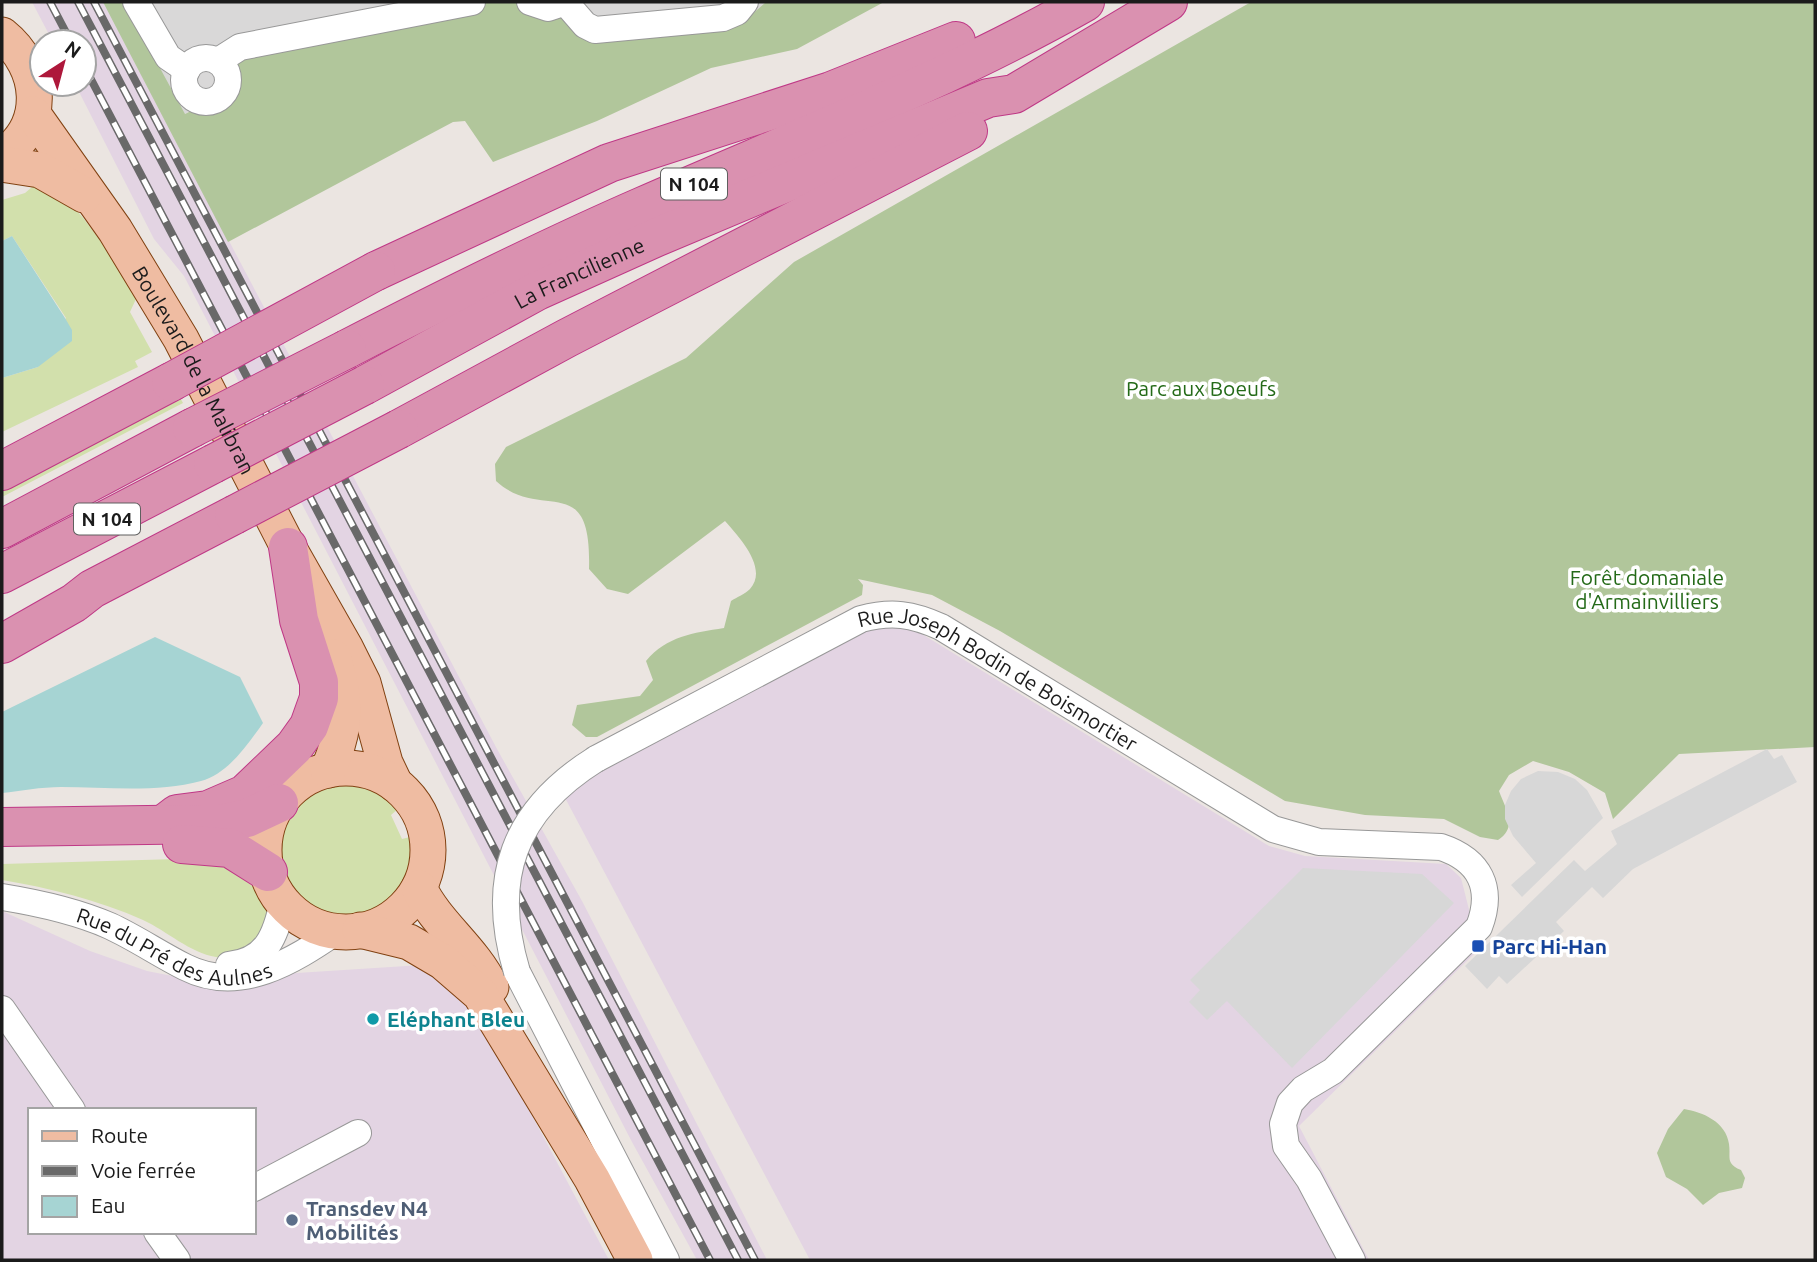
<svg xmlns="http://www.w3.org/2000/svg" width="1817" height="1262" font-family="Ubuntu,sans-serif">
  <rect width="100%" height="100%" fill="#ebe5e1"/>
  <path fill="#d9d8d8" d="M103,2H408L237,61L241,78L234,102L218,113L199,115L191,111L166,123Z
    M524,2H766L750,16L608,40Z"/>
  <path fill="#e3d4e3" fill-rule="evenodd" d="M32,2H103L497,749L582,901L767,1260H697L632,1142L184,276L154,239L75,84H84V42H53Z
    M891,627L917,631L1269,846L1305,856L1446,864L1461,878L1479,949L1299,1126L1369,1260H810L563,794L599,768L866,630Z
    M2,911L90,951L147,971L213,984L281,974L422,965L468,995L609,1260H2ZM30,1110H254V1232H30Z"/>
  <path fill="#d2e0ac" d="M38,182L72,205L84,219L108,251L136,299L130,312L152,352L135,361L138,367L2,432V378L38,367L66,318L12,236L2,241V200L25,193Z
    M177,392L183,403L2,497V482Z
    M355,786L378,793L398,809L391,815L402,839L410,837C413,863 406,887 385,903C372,913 356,917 339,916C255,908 264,781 355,786Z
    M199,851L254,876L269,909L257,946C246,950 228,959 216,957C190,953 167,931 143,920C98,900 50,888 2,880V864L177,859Z"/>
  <path fill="#b1c69b" d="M103,2H124L185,114L191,111C225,128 248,91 237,61L408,2H524L572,20L750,16L766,2H884L797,49L711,68L597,121L493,162L465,121L453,122L228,242Z
    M1251,2H1815V747L1679,754L1613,819L1605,793L1569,772L1533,761L1509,775L1499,791C1506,810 1518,827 1498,840L1480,837L1444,819L1365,815L1285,801L1000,631L932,595L858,579L863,585L862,595L597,737H586L572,725L577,705L640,696L653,680L646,661C667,636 693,633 724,628L731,601C737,597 745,594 750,589C769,568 738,536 725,521L628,594L607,589L589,569C592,468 542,523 496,481L495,464L506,447L686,358L794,262Z
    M1684,1109C1703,1112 1726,1122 1729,1144C1731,1158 1725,1163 1741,1170L1745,1178L1742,1188L1719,1193L1703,1205L1687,1189L1666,1177L1657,1153L1668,1129Z"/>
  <path fill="#d7d7d7" d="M1767,749L1774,759L1782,755L1797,782L1633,869L1603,898L1592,887L1556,922L1564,931L1507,984L1499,976L1487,989L1465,966L1574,860L1585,871L1617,844L1611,831Z
    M1538,771L1558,772L1575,779L1587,790L1603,818L1522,897L1511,885L1536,863L1513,836L1505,819V805L1511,791L1521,779Z
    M1303,868L1422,874L1454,903L1292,1068L1227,1001L1207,1020L1189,1002L1200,990L1190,980Z"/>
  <path fill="#a6d4d3" d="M12,236L65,318L72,330V341L38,367L2,378V241Z
    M155,637L240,677L263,723C248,744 228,774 201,781C157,793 106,787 61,787C41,787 21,791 2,793V712Z"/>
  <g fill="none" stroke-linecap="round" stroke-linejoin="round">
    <defs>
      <g id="minor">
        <path d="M136,2L168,57L187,70"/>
        <path d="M530,2L548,8L566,2"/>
        <path d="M565,2L585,25L595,30L723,18L737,12L745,2"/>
        <circle cx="206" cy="80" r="22"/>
        <path d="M218,61L240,47L472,2"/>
        <path id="s1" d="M596,759L861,619C892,611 912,614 941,627L1273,829L1319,842L1441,847C1480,860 1494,888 1479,927L1333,1071L1303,1089L1290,1103L1283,1124L1286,1146L1309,1179L1352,1260"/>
        <path id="s2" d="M2,897C39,903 76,911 110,926C136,938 159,954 185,967C240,995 293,961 337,931"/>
        <path d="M229,965C267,961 276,935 283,902"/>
        <path d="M517,972L666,1260"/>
        <path d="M2,1009L72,1110"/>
        <path d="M254,1188L358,1133"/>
        <path d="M157,1232L177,1260"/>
      </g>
      <g id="major">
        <path d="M2,35C42,67 48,125 2,156"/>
        <path id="s3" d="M33,114L115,230L181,339L288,547L346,649L363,683L385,763L395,784"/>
        <path d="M2,164L40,170L84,195"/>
        <circle cx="346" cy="850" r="82"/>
        <path d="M328,770C347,727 347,702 333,657"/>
        <path d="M419,888C437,925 473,949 491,987"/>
        <path d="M360,930L409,942L443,962L480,994L592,1179L635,1260"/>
      </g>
      <g id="highway">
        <path d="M376,271L609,163L831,91L956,41"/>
        <path d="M347,349C444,299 542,250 643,206C791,141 944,82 1085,2"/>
        <path id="s4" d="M365,385L537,291L657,237L988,98L1014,94L1168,2"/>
        <path d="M399,429L567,338L968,131"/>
        <path d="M2,471L171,382"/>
        <path d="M2,529L192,428"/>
        <path d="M2,574L213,464"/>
        <path d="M2,644L74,603L92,589L234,515"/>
        <path d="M164,824L177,814L208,810L245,794L294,747L309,726L319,698V682L299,620L288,547"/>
        <path d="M2,827L220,824L247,818L279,803"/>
        <path d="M182,844L230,848L268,872"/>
      </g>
    </defs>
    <use href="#minor" stroke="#989898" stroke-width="28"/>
    <use href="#major" stroke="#804111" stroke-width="37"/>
    <use href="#highway" stroke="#bf3886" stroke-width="40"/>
    <use href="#minor" stroke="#fff" stroke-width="26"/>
    <use href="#major" stroke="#efbca2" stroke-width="35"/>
    <use href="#highway" stroke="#da91b0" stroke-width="38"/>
    <defs>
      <path id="rail" d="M50,2L71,42
        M78,2L738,1260
        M94,2L755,1260
        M84,66L710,1260"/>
    </defs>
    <use href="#rail" stroke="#696969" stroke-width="8"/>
    <use href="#rail" stroke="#fff" stroke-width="5" stroke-dasharray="16" stroke-linecap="butt"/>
    <defs>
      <path id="minor-bridge" d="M517,972C489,879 513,811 596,759"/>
      <path id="highway-bridge" d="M171,382L376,271
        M192,428L347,349
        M213,464L365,385
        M234,515L399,429"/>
    </defs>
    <use href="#minor-bridge" stroke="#989898" stroke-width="28" stroke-linecap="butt"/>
    <use href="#highway-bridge" stroke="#bf3886" stroke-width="40" stroke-linecap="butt"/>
    <use href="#minor-bridge" stroke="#fff" stroke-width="26"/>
    <use href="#highway-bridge" stroke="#da91b0" stroke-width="38"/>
  </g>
  <rect fill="#1a4fb4" stroke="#fff" stroke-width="2.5" x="1471" y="939" width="14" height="14" rx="3.5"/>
  <circle fill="#0f9aa8" stroke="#fff" stroke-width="2.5" cx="373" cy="1019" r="7"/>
  <circle fill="#5c6f8a" stroke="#fff" stroke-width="2.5" cx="292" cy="1220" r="7"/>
  <g text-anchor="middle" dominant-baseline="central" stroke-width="7" stroke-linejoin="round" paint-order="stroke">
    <g fill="#fff" stroke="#5f5f5f" stroke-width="2">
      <rect x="661" y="168.5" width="66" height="31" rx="5"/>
      <rect x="74" y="503.5" width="66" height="31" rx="5"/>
    </g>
    <g font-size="19" font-weight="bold" fill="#1b1b1b">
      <text x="694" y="184">N 104</text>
      <text x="107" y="519">N 104</text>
    </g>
    <g font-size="21" fill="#1b1b1b" stroke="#fff">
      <text stroke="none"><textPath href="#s4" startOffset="242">La Francilienne</textPath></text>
      <text stroke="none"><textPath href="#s3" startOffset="303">Boulevard de la Malibran</textPath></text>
      <text stroke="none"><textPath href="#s1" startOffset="453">Rue Joseph Bodin de Boismortier</textPath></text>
      <text stroke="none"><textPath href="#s2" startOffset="182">Rue du Pré des Aulnes</textPath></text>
    </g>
    <g font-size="21" fill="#246a18" stroke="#fff">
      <text x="1201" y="388">Parc aux Boeufs</text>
      <text x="1647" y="577">Forêt domaniale<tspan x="1647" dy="24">d'Armainvilliers</tspan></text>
    </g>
    <g font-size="21" font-weight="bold" fill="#164399" stroke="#fff" text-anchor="start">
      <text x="1492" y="946">Parc Hi-Han</text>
    </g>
    <g font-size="21" font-weight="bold" fill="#0d838f" stroke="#fff" text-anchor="start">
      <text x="387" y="1019">Eléphant Bleu</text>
    </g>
    <g font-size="21" font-weight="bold" fill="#4e5e75" stroke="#fff" text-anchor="start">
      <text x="306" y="1208">Transdev N4<tspan x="306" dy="24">Mobilités</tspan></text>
    </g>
  </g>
  <rect width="1817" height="1262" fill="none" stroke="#1b1b1b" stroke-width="7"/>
  <rect x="28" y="1108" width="228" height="126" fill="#ffffff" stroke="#a4a4a4" stroke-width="2"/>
  <rect x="42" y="1131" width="35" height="10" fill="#efbca2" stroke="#a4a4a4" stroke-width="2"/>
  <text x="91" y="1143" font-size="21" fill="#1b1b1b">Route</text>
  <rect x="42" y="1166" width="35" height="10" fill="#696969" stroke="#a4a4a4" stroke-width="2"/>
  <text x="91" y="1178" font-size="21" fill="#1b1b1b">Voie ferrée</text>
  <rect x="42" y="1196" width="35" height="21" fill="#a6d4d3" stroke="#a4a4a4" stroke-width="2"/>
  <text x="91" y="1213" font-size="21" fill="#1b1b1b">Eau</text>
  <g transform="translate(63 63) rotate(36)"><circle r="33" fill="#ffffff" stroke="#a4a4a4" stroke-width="2"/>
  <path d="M0-5L12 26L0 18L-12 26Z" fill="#ae183b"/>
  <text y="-10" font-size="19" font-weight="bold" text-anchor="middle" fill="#1b1b1b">N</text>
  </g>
</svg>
